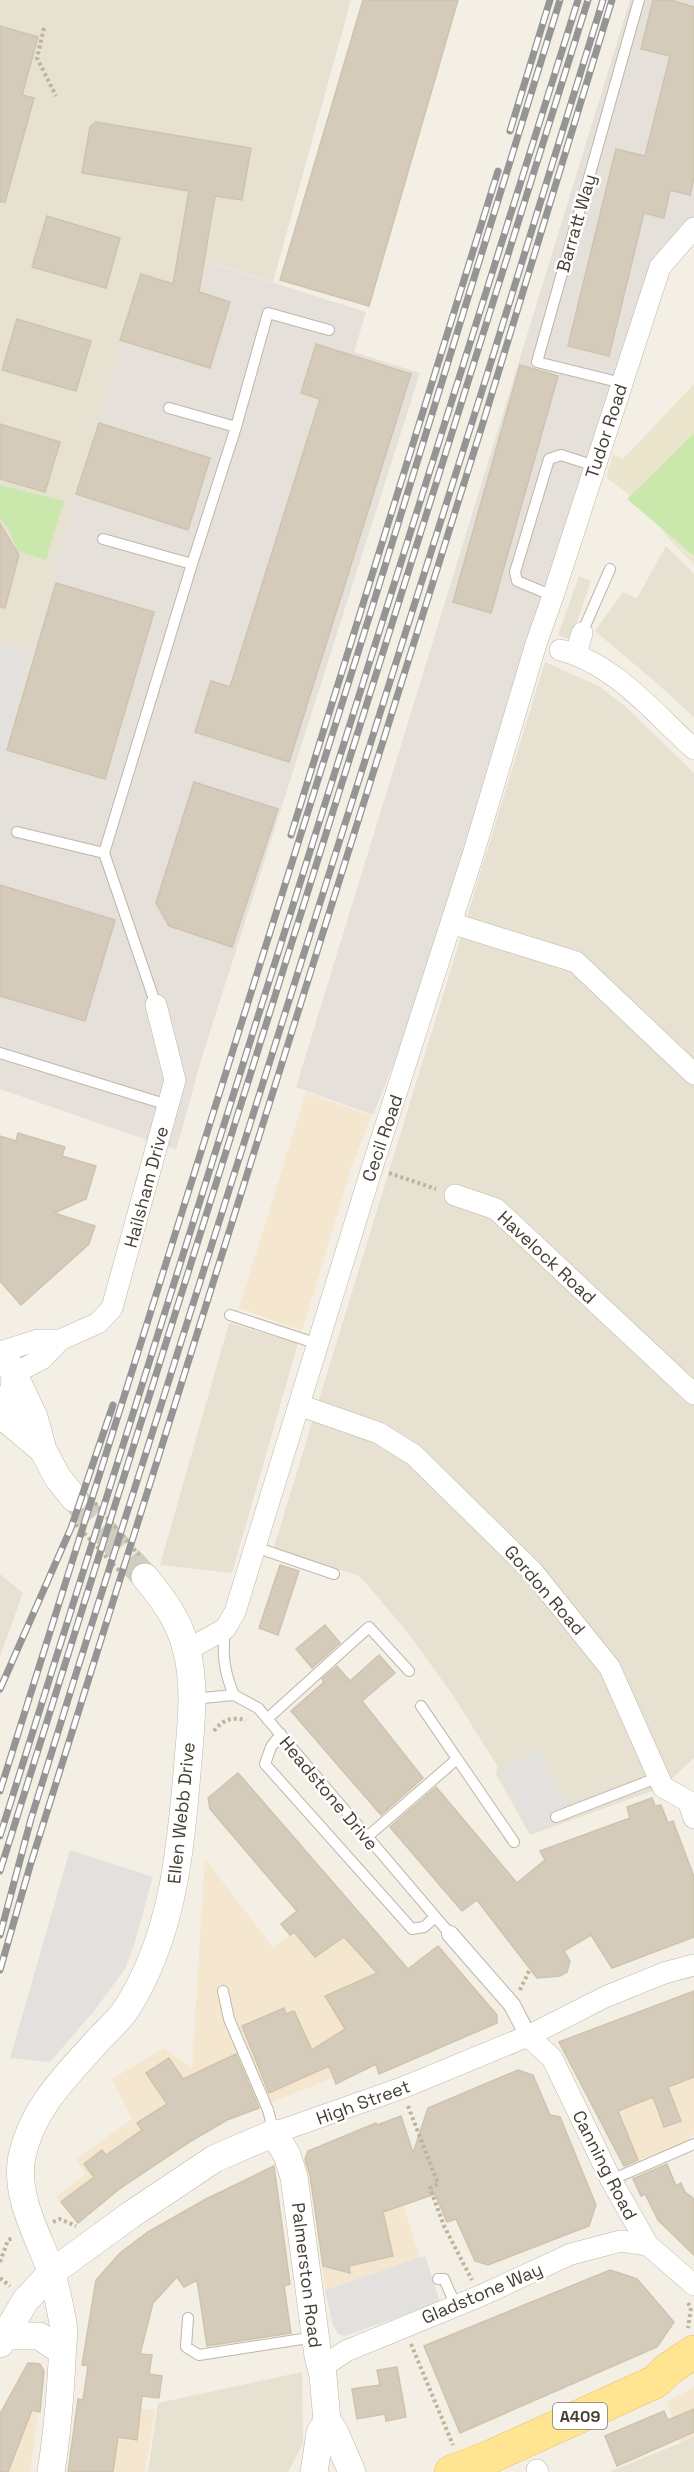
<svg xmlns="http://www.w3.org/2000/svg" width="694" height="2472" font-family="'Space Grotesk',sans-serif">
  <rect width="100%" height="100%" fill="#f3efe5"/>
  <path fill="#e7e1d2" d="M0,0H351L273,282L212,263L201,291L141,275L56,563L0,766Z
    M666,546L694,574V717L652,679L595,631L623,592L637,598Z
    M579,576L591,581L571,640L558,635Z
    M545,662L599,686L627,708L694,773V1758L663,1787L530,1835L496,1774L498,1767L452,1694L408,1633L366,1583L357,1575L273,1550Z
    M229,1323L298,1343L232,1573L160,1565Z
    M0,1574L23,1593L0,1656Z
    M302,2372L303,2444L288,2472H148L158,2403Z
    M694,2436V2472H609L680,2443Z"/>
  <path fill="#f5e7cf" d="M306,1092L371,1116L352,1166L302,1331L239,1308Z
    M205,1859L273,1947L345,1896L408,1969L438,1945L497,2015V2023L379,2074L376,2065L333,2078L227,2120L139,2175L78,2223L56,2196L86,2174L76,2159L132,2119L112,2079L164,2048L192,2068Z
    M694,1992V2135L688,2138L689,2141L624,2166L561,2046L563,2040Z
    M401,2116L428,2196L403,2205L420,2259L325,2290L314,2204L304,2160L308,2151L376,2123L377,2125Z
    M28,2363L40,2364L44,2371L30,2472H0V2416Z
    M694,2387V2436L680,2443L667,2402Z
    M78,2399L155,2410L145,2472H68Z"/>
  <path fill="#e5e0da" d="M630,0H694V223L660,267L451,923L373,1115L296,1087Z
    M211,263L366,312L354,352L420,373L202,1057L176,1150L0,1089V766L56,563L141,274L201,291Z"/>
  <path fill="#ece5ce" d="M694,384V565L667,537L652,513L606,477L613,454L623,459Z"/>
  <path fill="#cbe8ac" d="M694,433V556L627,499Z
    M0,485L64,501L46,560L17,551L9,530L0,518Z"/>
  <path fill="#e3e1dd" d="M0,644L31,653L0,766Z
    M539,1751L573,1816L531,1832L499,1771Z
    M70,1850L153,1877L134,1945L125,1969L94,2011L50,2062L10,2058Z
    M425,2256L440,2302L345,2336L338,2334L333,2325L325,2290Z"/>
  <path fill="#d4cbba" stroke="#cfc3ad" stroke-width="1.5" d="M363,0H458L369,306L280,280Z
    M653,0H671L694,7V178L690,195L670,190L664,218L644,213L609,356L568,346L616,149L645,156L670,56L641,49Z
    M0,26L38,37L22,95L34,98L5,202H0Z
    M96,122L251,148L242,200L215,196L199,292L230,302L210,368L120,340L141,274L173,284L189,191L82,173L90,127Z
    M47,216L120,238L106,288L32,267Z
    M17,319L91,341L76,391L2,370Z
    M316,344L411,374L289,762L195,732L211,681L230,687L320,399L301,393Z
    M520,365L558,376L491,613L453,602Z
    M99,423L210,458L188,530L76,494Z
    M0,424L60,442L45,492L0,479Z
    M0,524L19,555L5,608L0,607Z
    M56,583L154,612L105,779L7,750Z
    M194,782L278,809L232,947L169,926L156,903Z
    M0,885L115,920L85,1021L0,996Z
    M18,1133L65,1147L62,1156L96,1166L86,1199L54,1213L95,1226L89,1244L21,1305L0,1281V1136L16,1141Z
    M280,1565L299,1571L278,1635L259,1628Z
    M325,1625L340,1643L312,1668L296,1649Z
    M379,1655L395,1673L362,1701L423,1778L381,1815L291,1711L324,1682L322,1679L337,1666L350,1681Z
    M238,1773L408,1969L438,1946L497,2015V2023L379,2074L376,2064L336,2084L329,2066L269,2093L242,2026L284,2008L286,2014L294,2011L312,2050L345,2029L325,1996L377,1973L344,1937L315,1957L294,1932L290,1935L281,1924L297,1911L210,1809L208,1798Z
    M436,1787L517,1883L545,1860L540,1851L630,1818L627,1807L652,1798L655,1806L661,1805L668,1823L673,1821L694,1877V1937L612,1968L591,1935L564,1951L570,1961L567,1972L560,1976L537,1978L477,1900L462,1911L390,1827Z
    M694,1991V2077L668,2087L681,2121L664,2127L653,2097L618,2111L638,2160L624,2166L559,2042Z
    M236,2054L259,2108L227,2120L191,2141L118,2190L78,2223L61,2202L94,2177L84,2164L102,2150L106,2155L142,2130L137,2123L167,2104L146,2073L169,2058L183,2079Z
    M518,2070L533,2075L550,2115L560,2117L596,2205L589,2226L488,2265L475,2261L456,2219L447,2222L435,2194L383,2212L393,2256L349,2266L350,2273L323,2266L310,2175L305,2159L308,2151L376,2123L377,2125L401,2116L413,2153L428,2108Z
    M667,2164L676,2186L681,2183L685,2192L694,2199V2255L658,2220L645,2194L641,2196L633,2179Z
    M274,2166L290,2284L284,2286L291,2333L207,2346L197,2280L184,2287L177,2277L153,2303L140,2354L152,2355L149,2374L162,2376L159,2398L142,2396L137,2440L118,2437L113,2472H68L78,2399L83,2400L88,2366L82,2365L96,2280L120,2253L148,2232L206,2199Z
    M610,2270L637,2279L674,2322L657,2347L460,2433L424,2346Z
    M28,2363L40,2364L44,2371L40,2412L32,2410L8,2472H0V2414Z
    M397,2367L406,2417L386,2421L385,2414L357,2419L352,2389L380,2385L377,2370Z
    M694,2409V2432L617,2466L605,2436L664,2411L668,2420Z"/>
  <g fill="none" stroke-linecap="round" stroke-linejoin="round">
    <path stroke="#d0ccc2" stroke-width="27" stroke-dasharray="27 14" stroke-linecap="butt" d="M74,1498L145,1577"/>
    <defs>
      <path id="service" d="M622,383L537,362L639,0
        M169,408L236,427
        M103,539L192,564
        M553,596L517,581L515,572L549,459L561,455L595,466
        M582,633L610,569
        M17,832L104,853
        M156,1005L104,853L192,564L236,427L268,313L329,330
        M0,1053L168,1105
        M230,1315L318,1344
        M255,1547L334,1574
        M225,1629C222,1654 224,1672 234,1695
        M192,1699L234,1695L258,1708L450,1934
        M421,1706L514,1842
        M267,1719L369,1627L409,1671
        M281,1734L271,1747L265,1764L412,1929L424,1927L434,1918
        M556,1817L654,1779L661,1785
        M367,1837L457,1759
        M223,1991L229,2019L268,2110L274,2133
        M611,2180L694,2144
        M438,2279H444L456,2306
        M188,2318L186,2347L199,2355L315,2337"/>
      <path id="pedestrian" d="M450,1934L512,2005L528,2036"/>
      <path id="minor" d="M560,650C614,663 654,713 694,749
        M576,654L582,633
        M451,923L576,962L694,1074
        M455,1195L496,1209L694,1394
        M0,1352L38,1340H60
        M15,1373L42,1359L60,1340L98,1323L112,1308L175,1080L156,1005
        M299,1405L379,1433L414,1455L533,1572L610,1668L663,1787L688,1801L694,1818
        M187,1650L225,1629L235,1612L372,1168L472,858L536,644L553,596L660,267L694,228
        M528,2036L552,2058L611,2180L648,2245L694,2285
        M274,2133L402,2088L528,2036L605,1997L664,1973L694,1965
        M322,2367L346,2351L480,2296L571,2254L621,2241L648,2245
        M537,2470L538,2472"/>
      <path id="tertiary" d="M0,1357C20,1369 20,1393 0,1405
        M15,1377L34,1417L43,1450L58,1478L74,1498
        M0,1414L43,1450
        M3,2336H39L62,2351
        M0,2344L25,2301L51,2273L129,2216L214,2159L274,2133L287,2155L294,2177L318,2356L323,2376L327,2421L320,2433L314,2472
        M327,2421L334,2431L352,2472
        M51,2472C57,2435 60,2399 62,2362C62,2349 65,2336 63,2323C60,2306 56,2288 51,2271C38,2235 14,2196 22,2156C33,2106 68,2074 101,2037C110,2028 120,2019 127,2008C172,1937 180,1855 187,1773C190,1732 197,1687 186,1648C179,1620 163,1599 145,1577"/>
      <path id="primary" d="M451,2472L490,2457L655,2382L667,2370L694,2352"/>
    </defs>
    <use href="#service" stroke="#beb7a7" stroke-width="12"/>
    <use href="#pedestrian" stroke="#beb7a7" stroke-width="18"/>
    <use href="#minor" stroke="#beb7a7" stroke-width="22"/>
    <use href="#tertiary" stroke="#beb7a7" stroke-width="28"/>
    <use href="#primary" stroke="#e6c360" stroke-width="34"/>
    <path stroke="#c0b498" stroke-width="4" stroke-dasharray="3 3" stroke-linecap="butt" d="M44,28L37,58L56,96
      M389,1173L436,1189
      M95,1503L139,1555
      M72,1520L124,1576
      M214,1731C223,1719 232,1717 246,1720
      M520,1990L530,1969
      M408,2106L438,2184L430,2188L444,2226L472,2280
      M53,2222L60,2219L76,2226
      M0,2262L8,2240L13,2238
      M0,2278L10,2286
      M688,2303L691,2308L688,2328
      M411,2344L453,2445"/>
    <use href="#service" stroke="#fff" stroke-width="10"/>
    <use href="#pedestrian" stroke="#fff" stroke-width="16"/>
    <use href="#minor" stroke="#fff" stroke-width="21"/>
    <use href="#tertiary" stroke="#fff" stroke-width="27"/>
    <use href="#primary" stroke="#ffe491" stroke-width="33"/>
    <defs>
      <path id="rail" d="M510,131L550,0
        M291,835L498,171
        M0,1689L71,1528L113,1405
        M0,1791L372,608L560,0
        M0,1836L578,0
        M0,1871L588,0
        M0,1935L31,1819L75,1677L487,375L603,0
        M0,1970L30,1866L482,426L612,0"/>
    </defs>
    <use href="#rail" stroke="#959595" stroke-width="7"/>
    <use href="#rail" stroke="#fff" stroke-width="4.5" stroke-dasharray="14" stroke-linecap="butt"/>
  </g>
  <g text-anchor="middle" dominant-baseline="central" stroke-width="5" stroke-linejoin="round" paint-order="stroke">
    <rect fill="#fff" stroke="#7d7971" stroke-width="1.5" x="553" y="2403" width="54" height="26" rx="4.5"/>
    <g font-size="16" font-weight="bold" fill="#453f34">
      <text x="580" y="2416">A409</text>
    </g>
    <g font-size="18" fill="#453f34" stroke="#fff">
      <text transform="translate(576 223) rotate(-74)">Barratt Way</text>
      <text transform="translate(606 431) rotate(-72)">Tudor Road</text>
      <text transform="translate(382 1138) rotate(-71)">Cecil Road</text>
      <text transform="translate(146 1187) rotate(-75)">Hailsham Drive</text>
      <text transform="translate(547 1257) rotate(43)">Havelock Road</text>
      <text transform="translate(545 1590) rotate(49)">Gordon Road</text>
      <text transform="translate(329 1793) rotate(50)">Headstone Drive</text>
      <text transform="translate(181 1813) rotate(-84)">Ellen Webb Drive</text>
      <text transform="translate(363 2102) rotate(-20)">High Street</text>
      <text transform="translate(605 2165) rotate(63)">Canning Road</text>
      <text transform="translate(307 2275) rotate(83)">Palmerston Road</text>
      <text transform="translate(482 2293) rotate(-23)">Gladstone Way</text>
    </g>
  </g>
</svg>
